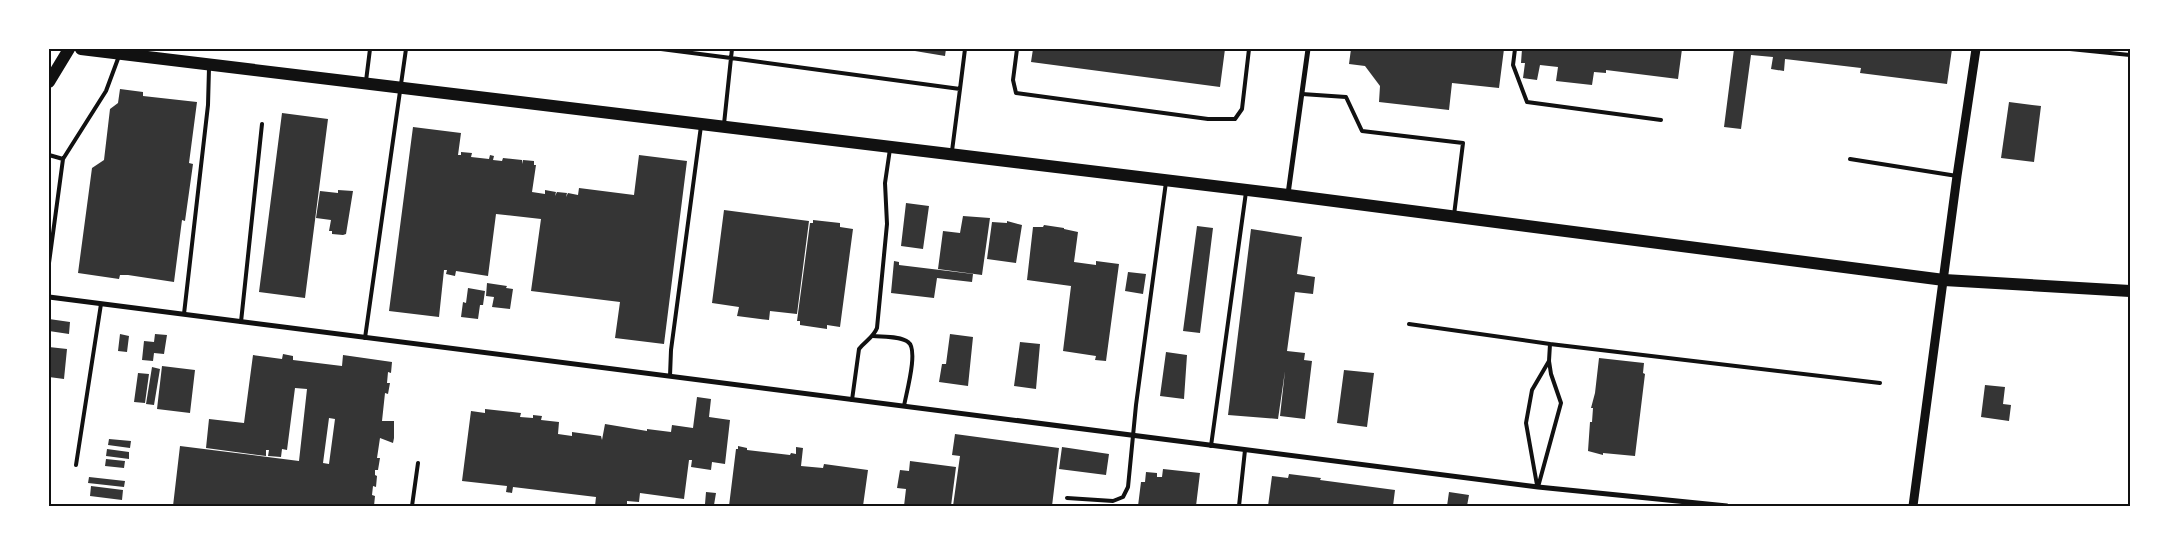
<svg xmlns="http://www.w3.org/2000/svg" width="2179" height="555" font-family="Ubuntu,sans-serif">
  <rect width="100%" height="100%" fill="#fff"/>
  <path fill="#353535" fill-rule="evenodd" d="M903,49H946L945,56Z
    M1033,49H1225L1220,87L1031,62Z
    M1351,49H1504L1499,88L1452,83L1449,110L1379,102L1380,86L1365,66L1349,64Z
    M1522,49H1682L1678,79L1606,70V73L1594,72L1592,85L1556,81L1558,67L1540,65L1537,80L1523,78L1525,63H1521Z
    M1734,49H1952L1947,84L1860,73L1861,68L1785,59L1784,71L1771,69L1773,57L1751,55L1741,129L1724,127Z
    M120,89L143,92V96L197,102L189,163L193,164L185,221L182,220L174,282L128,275H120L119,279L78,273L92,168L104,160L110,109L118,103Z
    M2009,102L2041,106L2034,162L2001,158Z
    M282,113L328,119L305,298L259,292Z
    M413,127L461,133L458,155H461V152L472,153L471,157L489,159L490,155L494,156L493,160L502,161L503,158L522,160L523,164V160L534,161V165H536L532,192L545,194V190L556,192L555,196L557,192L567,193L566,197L568,193L578,195L579,188L634,195L639,155L687,161L664,344L615,338L620,302L531,291L541,219L496,214L488,276L456,271L455,276L446,274L447,270H444L439,317L389,311Z
    M338,190L353,191L346,234L343,235L332,234V231H329L331,220L316,218L320,191L338,193Z
    M906,203L929,206L923,249L901,246Z
    M724,210L809,221L797,314L770,311L769,320L737,316L739,307L712,303Z
    M963,216L990,218L982,275L938,269L943,231L960,233Z
    M813,220L840,223V227L853,229L840,327L827,325V329L800,325V321H797L810,223H813Z
    M1007,221L1022,225L1016,263L987,259L992,222L1007,223Z
    M1044,225L1064,228V229L1078,232L1074,262L1096,265V261L1119,264L1106,361L1095,360L1096,356L1063,351L1073,270L1071,286L1027,280L1033,227H1043Z
    M1197,226L1213,228L1200,333L1183,331Z
    M1251,229L1302,237L1297,274L1315,277L1313,294L1295,292L1287,351L1305,353L1304,360L1312,361L1305,419L1280,416L1285,371L1278,419L1228,415Z
    M894,261L899,262V265L973,274L972,282L937,278L934,298L891,293Z
    M1128,272L1146,274L1143,294L1125,291Z
    M487,283L507,286L506,288L513,289L510,309L492,307L494,297L486,296Z
    M468,288L485,291L483,305H480L478,319L461,317L463,302L466,303Z
    M49,319L70,322L69,334L49,331Z
    M120,334L129,336L127,352L118,351Z
    M155,334L167,335L164,354L154,353L153,361L142,360L144,341L154,342Z
    M950,334L973,337L968,386L939,382L942,364H946Z
    M1020,342L1040,344L1036,389L1014,386Z
    M49,347L67,349L64,379L49,377Z
    M1166,352L1187,355L1184,399L1160,396Z
    M283,354L293,356V360L342,366L343,355L392,362L391,373L388,372L387,383H390L388,394L385,393L382,421H394V438L393,443L380,438L377,458H380L378,470H375V475L377,476L376,487L373,486L372,495L375,496L374,506H173L180,446L299,461L307,389L295,388L287,450L282,449L281,457L268,456L269,450H266V456L206,448L209,419L244,423L253,355L282,359ZM329,418L335,419L329,464L323,463Z
    M1599,358L1644,363L1643,373L1645,374L1635,456L1603,453V455L1588,451L1590,422H1592L1593,408H1591L1595,393Z
    M162,366L195,370L190,413L157,409Z
    M152,367L160,369L154,405L146,404Z
    M1344,370L1374,373L1367,427L1337,423Z
    M138,373L149,374L145,403L134,402Z
    M1985,385L2005,387L2003,404L2011,405L2009,421L1981,417Z
    M697,397L711,399L709,417L730,420L725,464L712,462L711,470L691,467L692,460H689L684,499L640,493L639,502L627,501V506H595L596,497L513,487L512,493L506,492L507,486L462,481L471,411L485,413V409L521,413L520,417L533,418V415L542,416L541,420L559,422L558,434L572,436V432L601,436L602,440L605,424L647,431V429L671,432L672,425L693,428Z
    M955,434L1059,448L1052,506H953L960,456L952,455Z
    M109,439L131,441L130,448L108,445Z
    M738,446L747,448V450L790,455L791,453L796,454V447L803,448L801,466L823,468L824,464L868,470L863,506H729L736,449H738Z
    M1062,447L1109,454L1106,475L1059,469Z
    M107,449L129,452V459L106,456Z
    M106,459L125,461L124,468L105,466Z
    M910,461L956,467L951,506H904L906,489L897,488L900,470L909,471Z
    M1163,469L1200,473L1196,506H1138L1141,482H1145L1146,472L1157,473V477H1162Z
    M1289,474L1321,478L1320,480L1395,490L1393,506H1268L1272,476L1288,478Z
    M89,477L125,481L124,487L88,483Z
    M91,486L123,490L122,500L90,496Z
    M706,492L716,493L714,505L705,504Z
    M1449,492L1469,495L1467,506H1447Z"/>
  <g fill="none" stroke-linecap="round" stroke-linejoin="round">
    <path stroke="#111" stroke-width="4" d="M661,49L731,58L732,49
      M1017,49L1013,80L1016,93L1208,119H1235L1242,109L1249,49
      M1515,49L1513,65L1527,102L1661,120
      M2070,49L2130,55
      M366,81L370,49
      M1302,94L1346,97L1362,131L1463,143L1454,215
      M724,124L731,58L960,89L965,49
      M952,151L960,89
      M49,155L63,159L49,263
      M63,159L106,91L119,56
      M1850,159L1957,176
      M184,314L208,105L209,68
      M241,322L262,124
      M1409,324L1550,344
      M873,336C883,337 901,336 908,342C919,349 906,394 904,406
      M365,338L406,49
      M670,376L671,350L701,126
      M852,400L859,349C865,341 873,338 877,328L887,224L885,183L890,149
      M1211,446L1246,192
      M76,465L101,304
      M1537,485L1526,423L1532,390L1549,361
      M1538,487L1561,403L1551,374L1549,361L1550,344L1880,383
      M1067,498L1113,501L1123,497L1128,487L1136,405L1166,182
      M412,506L418,463
      M1239,506L1245,450"/>
    <path stroke="#111" stroke-width="5" d="M1288,194L1308,49
      M49,297L1538,487L1727,506"/>
    <path stroke="#111" stroke-width="9" d="M1913,506L1957,176L1976,49"/>
    <path stroke="#111" stroke-width="12" d="M81,49L1288,195L1944,280L2130,291
      M49,82L69,49"/>
  </g>
  <rect width="2179" height="555" fill="none" stroke="#ffffff" stroke-width="100"/>
  <rect x="50" y="50" width="2079" height="455" fill="none" stroke="#111" stroke-width="2"/>
</svg>
